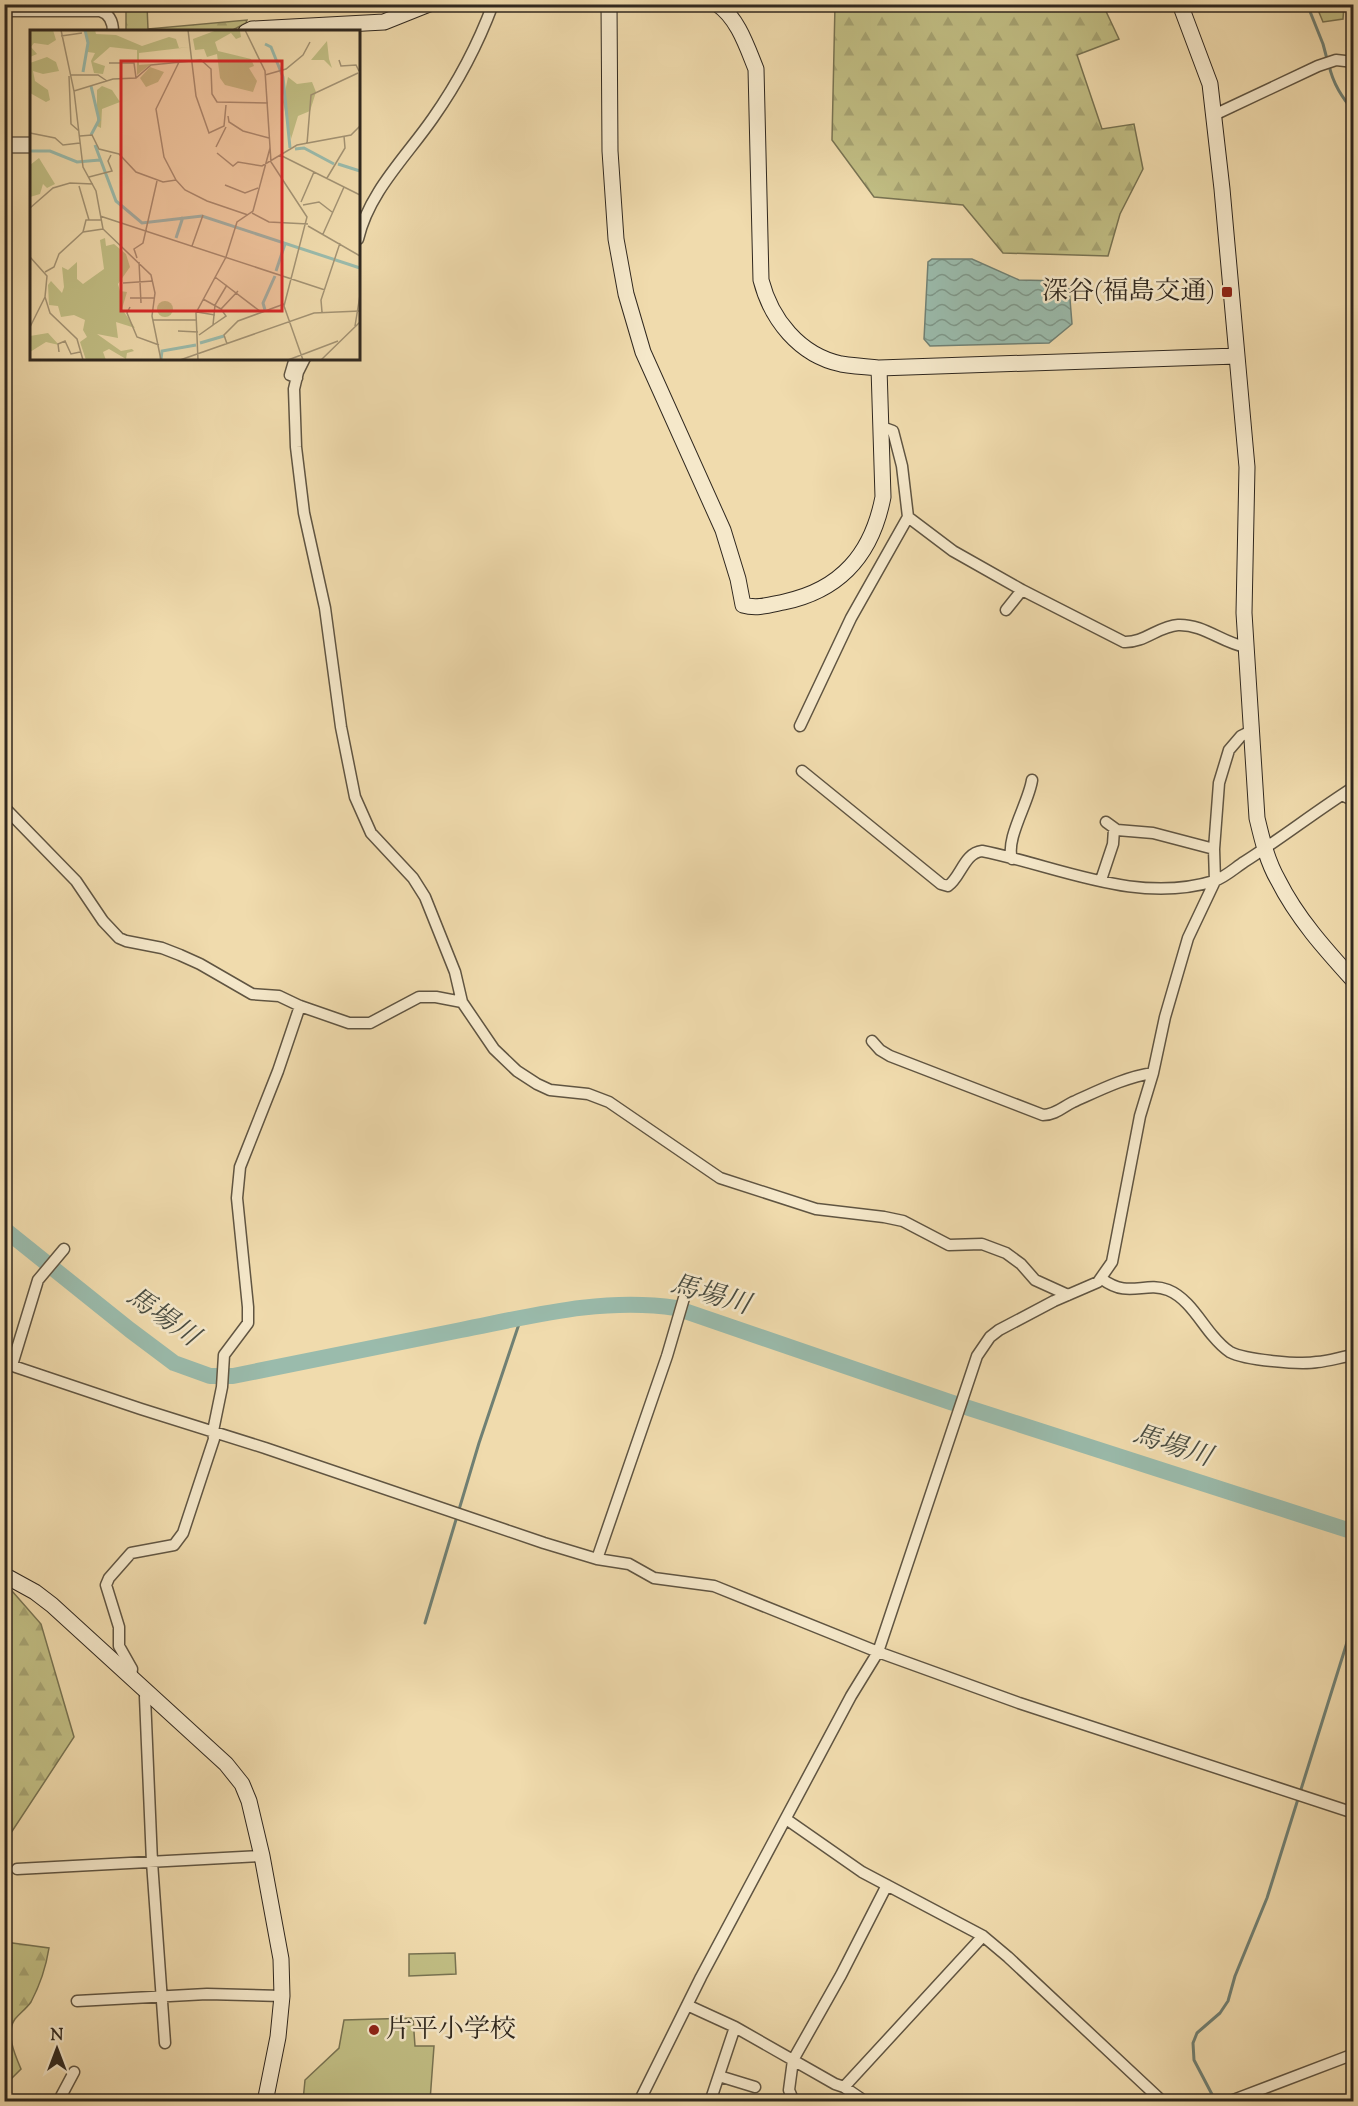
<svg xmlns="http://www.w3.org/2000/svg" width="1358" height="2106" font-family="'Sorts Mill Goudy','Noto Serif JP',serif">
  <defs>
    <pattern id="forest-firs" width="22" height="20" patternUnits="userSpaceOnUse" patternTransform="scale(1.5)"><rect width="22" height="20" fill="#c1be84"/><path d="M5 1l3.5 6h-7zM16 11l3.5 6h-7z" fill="#a6a372"/></pattern>
    <pattern id="water-waves" width="16" height="10" patternUnits="userSpaceOnUse" patternTransform="scale(1.5)"><rect width="16" height="10" fill="#9abbac"/><path d="M0 5q4-4 8 0t8 0" fill="none" stroke="#7e988b"/></pattern>
  </defs>
  <rect width="100%" height="100%" fill="#f0dbad"/>
  <filter id="stains"><feTurbulence type="fractalNoise" baseFrequency=".00333" numOctaves="4"/><feColorMatrix values="0 0 0 0 .2 0 0 0 0 .09 0 0 0 0 .02 0 0 0 .5 -.17"/></filter>
  <radialGradient id="worn" r=".72"><stop offset=".6" stop-color="#630" stop-opacity="0"/><stop offset="1" stop-color="#630" stop-opacity=".3"/></radialGradient>
  <path fill="url(#forest-firs)" stroke="#787352" stroke-width="1.5" d="M126,5H147L148,29L247,20L246,23L231,31H126Z
    M835,5H1103L1119,39L1077,55L1102,129L1134,124L1143,169L1120,214L1108,256L1003,253L963,205L874,197L832,140Z
    M1316,5H1344L1343,19L1323,22Z
    M5,1583L41,1624L74,1737L5,1842Z
    M5,1942L49,1948C46,1967 40,1985 31,2002C26,2009 20,2013 15,2019C5,2033 15,2055 21,2069L5,2085L17,2101H5Z"/>
  <path fill="#c1be84" stroke="#787352" stroke-width="1.5" d="M455,1953L456,1974L409,1976V1954Z
    M413,2018L415,2046H434L430,2101H303L305,2080L339,2048L344,2020Z"/>
  <path fill="url(#water-waves)" stroke="#708074" stroke-width="1.5" d="M932,259H972L1019,280L1064,281L1069,287L1072,324L1049,343L930,346L924,339L928,262Z"/>
  <g fill="none" stroke-linecap="round" stroke-linejoin="round">
    <path stroke="#708074" stroke-width="3" d="M1307,4L1323,44L1327,59
      M1329,65C1333,84 1342,97 1354,112
      M425,1623L479,1443L521,1318
      M1216,2102L1194,2060L1193,2043L1197,2033L1220,2013L1228,2001L1235,1976L1267,1898L1354,1620"/>
    <path stroke="#9abbac" stroke-width="16" d="M4,1229L130,1330L174,1363L210,1376H233C309,1361 385,1346 461,1330C532,1316 603,1297 676,1308L950,1402L1354,1532"/>
    <defs>
      <path id="street" d="M4,11H100C110,14 113,22 113,32
        M1214,115L1318,66L1336,60L1354,62
        M358,239C369,192 406,157 433,118C459,81 477,47 493,4
        M295,358L290,375L297,378
        M305,358L298,372L294,389L296,447L304,513L325,608L341,727L355,797L371,833L413,878L425,897L455,972L462,1002
        M882,427L893,431L902,466L908,517L953,551L1022,590L1124,642C1144,643 1159,626 1178,625C1204,624 1222,643 1246,647
        M1006,610L1022,590
        M800,726L851,618L908,517
        M802,771L941,884L948,886C961,877 964,853 982,851C1058,866 1136,905 1214,881C1224,878 1235,868 1244,862C1282,838 1316,811 1354,787
        M1342,795L1354,801
        M4,807L76,881L103,921L119,938L126,941L162,948L180,955L200,964L252,994L279,996L300,1006L349,1023H370L419,997H436L462,1002L494,1049L517,1071L537,1084L550,1090L588,1094L609,1102L720,1178L816,1209L884,1217L903,1221L949,1245L982,1244L1006,1253L1021,1264L1035,1280L1068,1295
        M1106,822L1117,830L1153,833L1214,849
        M1012,859C1005,839 1029,802 1032,780
        M1101,880L1113,844L1114,829
        M872,1041L880,1050L890,1056L1043,1115C1055,1115 1063,1107 1073,1102C1098,1091 1125,1077 1153,1073
        M1102,1279C1129,1299 1144,1281 1168,1290C1188,1298 1200,1321 1213,1336C1218,1342 1224,1348 1230,1352C1245,1360 1300,1365 1317,1362C1329,1361 1341,1357 1354,1355
        M4,1363L141,1409L265,1448L544,1543L597,1559L629,1564L654,1578L714,1586L878,1652L1019,1703L1354,1813
        M12,1365L38,1280L64,1249
        M597,1559L667,1356L684,1298
        M131,1677L132,1669L119,1646V1627L106,1585L109,1578L131,1553L174,1545L183,1533L214,1439L213,1431L222,1387L224,1355L248,1323V1307L237,1198L240,1167L278,1071L300,1006
        M147,1690L145,1697L152,1862L165,2043
        M786,1819L862,1872L983,1936L1008,1957L1163,2102
        M17,1869L262,1856
        M77,2001L207,1994L282,1996
        M687,2005L735,2027L835,2084L844,2087L983,1936
        M719,2076L755,2087
        M844,2087L866,2102
        M58,2102L74,2072
        M639,2102L701,1977L851,1696L878,1652L977,1356L990,1337L999,1330L1054,1301L1098,1282L1112,1262L1140,1116L1153,1073L1165,1017L1188,938L1215,881L1214,849L1219,783L1229,750L1241,736L1251,731
        M710,2102L735,2027
        M794,2102L789,2090L793,2060L841,1975L887,1885
        M1228,2102L1354,2054"/>
      <path id="secondary" d="M609,4L610,151L616,239L626,294L643,352L723,530L738,579L743,605C757,609 769,605 784,602C841,590 872,554 883,497L879,368
        M717,4C738,18 747,47 756,69L761,280C771,319 799,355 841,364C854,366 867,367 879,368L1237,356
        M1180,4L1210,84L1222,189L1247,467L1244,613L1257,818C1262,839 1267,861 1278,880C1297,918 1325,949 1354,981
        M246,32L252,29L384,22L429,4
        M4,145H32
        M4,1575L35,1592L52,1605L226,1764L242,1784L249,1801L262,1856L281,1959L282,1996L278,2037L265,2102"/>
    </defs>
    <use href="#street" stroke="#605542" stroke-width="13"/>
    <use href="#secondary" stroke="#30281f" stroke-width="17"/>
    <use href="#street" stroke="#f5e8ca" stroke-width="10"/>
    <use href="#secondary" stroke="#f5e8ca" stroke-width="15"/>
  </g>
  <g fill="#8f2418" stroke="#f5e8ca" stroke-width="2">
    <rect x="1221" y="286" width="12" height="12" rx="3"/>
    <circle cx="374" cy="2030" r="6"/>
  </g>
  <g text-anchor="middle" dominant-baseline="central" stroke-width="5" stroke-linejoin="round" paint-order="stroke">
    <g font-size="26" fill="#30281f" stroke="#f5e8ca" text-anchor="end">
      <text x="1215" y="292">深谷(福島交通)</text>
      <text x="386" y="2030" text-anchor="start">片平小学校</text>
    </g>
    <g font-size="27" font-style="italic" fill="#4a4d42" stroke="#f5e8ca">
      <text transform="translate(710 1296) rotate(16)">馬場川</text>
      <text transform="translate(162 1318) rotate(35)">馬場川</text>
      <text transform="translate(1172 1447) rotate(18)">馬場川</text>
    </g>
  </g>
  <g transform="translate(30 30)">
    <rect width="330" height="330" fill="#f0dbad"/>
    <path d="M0,0H23L26,10L18,15L4,13L1,17L7,24L0,27ZM65,0L66,4L86,5L112,16L139,7L146,9L149,18L160,17L109,23V35L121,34L107,45V20L80,17L63,32L75,36L73,44L64,43L61,31L65,23L58,22L56,1ZM187,0L210,1L211,7L206,9L201,3L185,12L188,21L221,29L224,36L219,38L227,51L223,62L195,55L190,48L187,24L177,27L174,19L165,20L163,9ZM297,11L299,29L302,38L294,30H281ZM17,27L26,32L29,41L13,44L3,41L5,51L18,60L20,70L16,72L0,63V33ZM120,37L134,42L128,52L116,57L110,48ZM258,47L267,54L282,52L286,62L280,81L268,86L261,109L253,72ZM72,56L82,60L90,72L72,79L71,98L67,96V60ZM9,128L25,154L17,158L13,154L10,164L0,167V135ZM75,208L76,216L84,214L96,224L100,237L88,254L90,261L97,262L92,279L105,298L86,292L88,308L67,304L91,321L102,319L104,321L97,323L96,329L79,319L73,322L76,330H56L50,312L57,307L53,300L55,290L44,285L31,287L28,276L19,275L18,255L21,251L32,263L34,257L32,237L38,240L47,232V249L53,254L74,239L70,210ZM18,303L29,315L16,312L0,322V306Z" fill="#c1be84"/>
    <path d="M127 279a8 8 0 1 1 16 0a8 8 0 1 1-16 0Z" fill="#c1be84"/>
    <path fill="none" stroke="#9abbac" stroke-width="3" d="M235,14L241,17L253,47L260,118M53,42L58,13L55,0M61,56L69,90L61,105M65,115L86,171L112,193L172,186L330,238M265,119L274,118L304,134M0,121H20L47,132L70,130M308,134L330,141M146,208L153,187M246,241L255,214M235,280L233,273L245,246M170,313L194,306M131,329L132,321L166,315"/>
    <path fill="none" stroke="#a39374" stroke-width="1.5" d="M31,0L44,61L53,137L66,161L73,199L121,245L125,263L122,286L131,330M158,0L166,66L179,103L194,96L196,75M215,0L235,41L241,132L277,187L254,276L273,330M31,6L52,3M309,30L311,36L326,35L329,41M79,33H104L106,48M41,45H68L77,51M235,45L256,39L273,25L280,12M39,46L41,94L49,101M44,61L83,49L106,48L121,35L171,30L181,39L182,64L187,72L238,73M198,86L199,92L213,101L239,108M0,103L25,108L33,115L50,113M50,106L62,105L69,119L89,124L106,142L133,152L146,150L155,160L177,171L218,185M277,114L281,65L328,43M186,117L196,97M187,123L203,136L208,132L232,136L267,115L321,105L330,96M250,125L330,165M59,147L82,141L78,131L81,125M297,148L315,118L314,106M146,150L134,127L126,79L150,30M195,155L215,163L228,158M49,156L59,190M271,172L284,142M273,175L289,172L302,182M0,178L23,158L40,153L63,154M222,183L239,192L278,194M70,186L295,260M278,196L330,226M53,202L56,190H71M293,204L314,157M162,216L173,185M0,227L17,246L15,267L20,283L47,309L53,330M107,228L104,219L113,213L127,151M109,232L111,273M15,242L24,237L29,224L53,202L73,199M185,247L231,282M93,253L123,251M100,268H125M173,269L191,279L208,261M100,277L97,283L107,307L129,315M167,282L185,285M292,282L291,270L310,213M123,290H166M183,295L196,286L191,279M325,296L330,265M0,297L15,267M148,301L168,302M169,305L183,295L185,275L197,255M197,314L194,305L208,291L254,274M29,322L28,314L35,311L41,324L50,322M150,330L284,283L330,281M168,330L166,283L196,227L207,192L223,181L240,118M258,330L308,311M291,330L330,292"/>
    <path fill="#d62828" fill-opacity="0.15" stroke="#d62828" stroke-width="3" d="M91,31H252V281H91Z"/>
    <rect width="330" height="330" fill="none" stroke="#30281f" stroke-width="3"/>
  </g>
  <rect width="1358" height="2106" fill="none" stroke="#f0dbad" stroke-width="24"/>
  <rect x="6" y="6" width="1346" height="2094" fill="none" stroke="#30281f" stroke-width="3"/>
  <rect x="12" y="12" width="1334" height="2082" fill="none" stroke="#30281f" stroke-width="1.5"/>
  <g transform="translate(57 2049)" stroke="#f5e8ca" stroke-width="4.5" paint-order="stroke">
  <path d="M0-4.5L10 22L0 15L-10 22Z" fill="#30281f"/>
  <text y="-9" font-size="16" font-weight="bold" text-anchor="middle" fill="#30281f">N</text>
  </g>
  <rect width="100%" height="100%" filter="url(#stains)"/>
  <rect width="100%" height="100%" fill="url(#worn)"/>
</svg>
